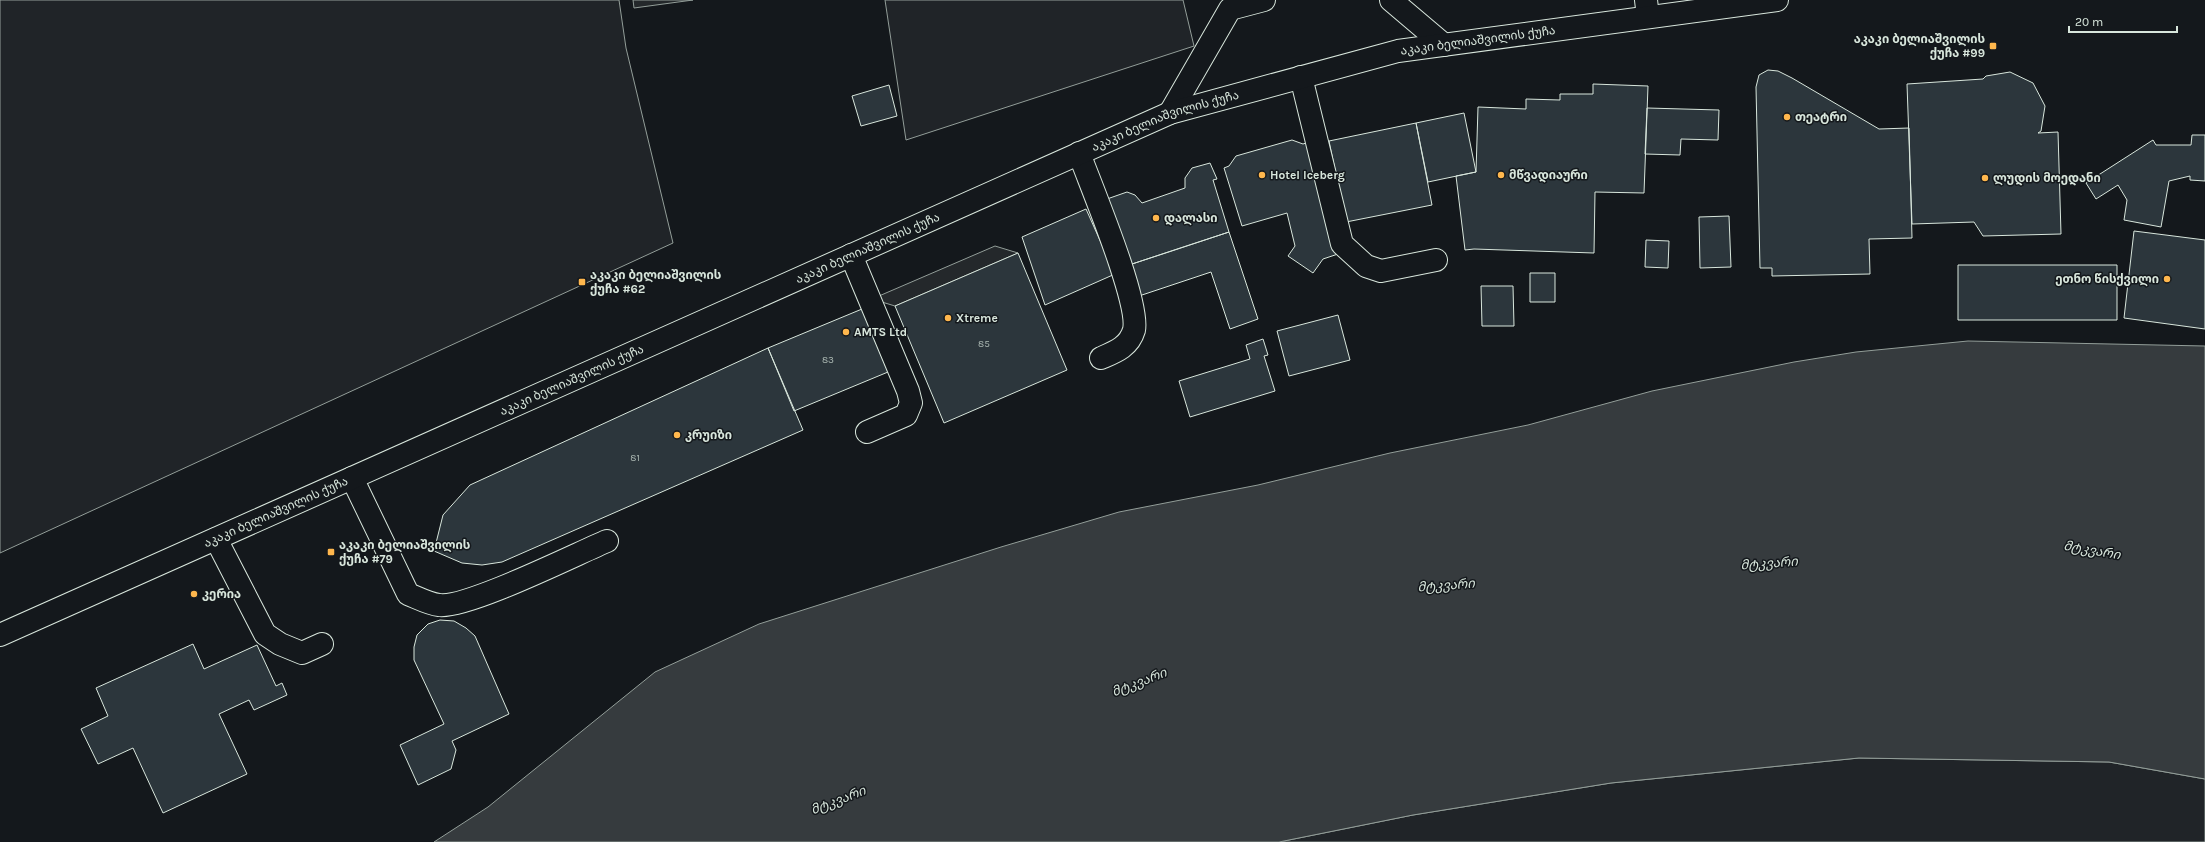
<svg xmlns="http://www.w3.org/2000/svg" width="2205" height="842" font-family="Karla,'Noto Sans Georgian',sans-serif">
  <rect width="100%" height="100%" fill="#14181c"/>
  <path fill="#202428" stroke="#939e99" d="M0,0H619L626,48L673,243L0,553Z
    M885,0H1183L1194,46L906,140Z
    M1859,758L2109,762L2205,779V842H1279L1413,815L1611,783Z"/>
  <path fill="#24282b" stroke="#939e99" d="M633,0H693L634,8Z
    M995,246L1018,253L895,306L872,299Z"/>
  <path fill="#363b3e" stroke="#939e99" d="M1968,341L2205,346V779L2109,762L1859,758L1611,783L1413,815L1279,842H434L488,807L655,672L759,624L1001,547L1119,512L1258,485L1390,453L1528,425L1652,391L1794,362L1856,352Z"/>
  <path fill="#2c363c" stroke="#d8e6dc" d="M1768,70L1778,71L1792,78L1879,129L1909,128L1912,238L1869,239L1870,274L1772,276V268H1760L1756,87L1759,75Z
    M2010,72L2033,83L2045,106L2041,131L2038,133L2058,132L2061,234L1983,236L1974,222L1912,224L1907,84L1983,79L1986,76Z
    M1593,84L1648,86L1644,193L1595,192L1594,253L1474,249L1465,250L1456,176L1476,172L1478,107L1526,109V99L1560,100V94H1593Z
    M889,85L897,116L861,126L852,96Z
    M1647,108L1719,110L1718,140L1681,139L1680,155L1645,154Z
    M1464,113L1476,172L1428,182L1416,123Z
    M1416,123L1432,205L1346,222L1329,141Z
    M2192,135H2205V181L2190,180V176L2169,181L2161,227L2124,220L2127,200L2118,185L2096,199L2086,183L2153,140L2156,145H2191Z
    M1292,140L1303,144L1312,141L1338,254L1323,259L1313,273L1288,256L1295,246L1287,213L1242,226L1224,168L1229,166L1236,156Z
    M1210,163L1217,179L1213,180L1229,232L1129,265L1107,199L1127,192L1135,195L1142,203L1185,188V178L1192,168Z
    M1086,209L1115,274L1045,305L1022,237Z
    M1729,216L1731,267L1700,268L1699,217Z
    M2134,231L2205,240V329L2124,318Z
    M1229,232L1258,319L1230,329L1211,272L1139,296L1129,265Z
    M1646,240L1669,241L1668,268L1645,267Z
    M1018,253L1067,370L944,423L895,306Z
    M1958,265H2117V320H1958Z
    M1530,273H1555V302H1530Z
    M1481,286H1513L1514,326H1482Z
    M862,309L888,372L794,411L768,348Z
    M1338,315L1350,360L1289,376L1277,331Z
    M1263,339L1268,355L1264,356L1275,391L1190,417L1179,381L1250,359L1246,345Z
    M768,348L803,430L502,562L482,565L462,563L434,551L443,515L470,485Z
    M440,620L454,621L466,628L475,636L509,714L452,741L456,750L451,769L418,785L400,745L444,724L414,660V647L417,635L428,624Z
    M193,644L204,669L257,645L276,686L282,683L287,695L254,710L249,700L219,714L247,774L163,813L133,748L98,764L81,729L108,716L96,688Z"/>
  <g fill="none" stroke-linecap="round" stroke-linejoin="round">
    <defs>
      <path id="minor" d="M1391,0L1444,45
        M1646,0L1648,17
        M1301,77L1342,244L1366,266L1381,271L1436,260
        M1170,113L1230,9L1264,0
        M1079,153C1091,186 1140,302 1134,330C1129,347 1115,352 1101,358
        M851,255L908,391L911,403L906,415L867,432
        M352,478L408,594C418,598 429,604 439,605C466,609 576,554 607,541
        M216,539L265,634L280,644L302,653L322,644"/>
      <g id="major">
        <path id="s1" d="M0,635L1170,113L1398,51L1777,0"/>
      </g>
    </defs>
    <use href="#minor" stroke="#d8e6dc" stroke-width="24"/>
    <use href="#major" stroke="#d8e6dc" stroke-width="24"/>
    <use href="#minor" stroke="#14181c" stroke-width="22"/>
    <use href="#major" stroke="#14181c" stroke-width="22"/>
  </g>
  <g fill="#ffb74d" stroke="#14181c" stroke-width="1.5">
    <rect x="1989" y="42" width="8" height="8" rx="2"/>
    <circle cx="1787" cy="117" r="4"/>
    <circle cx="1262" cy="175" r="4"/>
    <circle cx="1501" cy="175" r="4"/>
    <circle cx="1985" cy="178" r="4"/>
    <circle cx="1156" cy="218" r="4"/>
    <circle cx="2167" cy="279" r="4"/>
    <rect x="578" y="278" width="8" height="8" rx="2"/>
    <circle cx="948" cy="318" r="4"/>
    <circle cx="846" cy="332" r="4"/>
    <circle cx="677" cy="435" r="4"/>
    <rect x="327" y="548" width="8" height="8" rx="2"/>
    <circle cx="194" cy="594" r="4"/>
  </g>
  <g text-anchor="middle" dominant-baseline="central" stroke-width="3" stroke-linejoin="round" paint-order="stroke">
    <g font-size="10" fill="#adbab4">
      <text x="984" y="344">85</text>
      <text x="828" y="360">83</text>
      <text x="635" y="458">81</text>
    </g>
    <g font-size="12" font-weight="bold" fill="#d8e6dc" stroke="#14181c" text-anchor="start">
      <text x="1985" y="39" text-anchor="end">აკაკი ბელიაშვილის<tspan x="1985" dy="14">ქუჩა #99</tspan></text>
      <text x="1795" y="117">თეატრი</text>
      <text x="1270" y="175">Hotel Iceberg</text>
      <text x="1509" y="175">მწვადიაური</text>
      <text x="1993" y="178">ლუდის მოედანი</text>
      <text x="1164" y="218">დალასი</text>
      <text x="590" y="275">აკაკი ბელიაშვილის<tspan x="590" dy="14">ქუჩა #62</tspan></text>
      <text x="2159" y="279" text-anchor="end">ეთნო წისქვილი</text>
      <text x="956" y="318">Xtreme</text>
      <text x="854" y="332">AMTS Ltd</text>
      <text x="685" y="435">კრუიზი</text>
      <text x="339" y="545">აკაკი ბელიაშვილის<tspan x="339" dy="14">ქუჩა #79</tspan></text>
      <text x="202" y="594">კერია</text>
    </g>
    <g font-size="12" fill="#d8e6dc" stroke="#14181c">
      <text stroke="none"><textPath href="#s1" startOffset="1598">აკაკი ბელიაშვილის ქუჩა</textPath></text>
      <text stroke="none"><textPath href="#s1" startOffset="1274">აკაკი ბელიაშვილის ქუჩა</textPath></text>
      <text stroke="none"><textPath href="#s1" startOffset="950">აკაკი ბელიაშვილის ქუჩა</textPath></text>
      <text stroke="none"><textPath href="#s1" startOffset="626">აკაკი ბელიაშვილის ქუჩა</textPath></text>
      <text stroke="none"><textPath href="#s1" startOffset="302">აკაკი ბელიაშვილის ქუჩა</textPath></text>
    </g>
    <g font-size="13" font-style="italic" fill="#d8e6dc" stroke="#14181c">
      <text transform="translate(2092 550) rotate(10)">მტკვარი</text>
      <text transform="translate(1769 563) rotate(-4)">მტკვარი</text>
      <text transform="translate(1446 585) rotate(-4)">მტკვარი</text>
      <text transform="translate(1139 682) rotate(-21)">მტკვარი</text>
      <text transform="translate(838 800) rotate(-21)">მტკვარი</text>
    </g>
  </g>
  <path d="M2069 26v6h108v-6" fill="none" stroke="#d8e6dc" stroke-width="2"/>
  <text x="2075" y="26" font-size="12" fill="#d8e6dc" stroke="#14181c" stroke-width="3" paint-order="stroke">20 m</text>
</svg>
